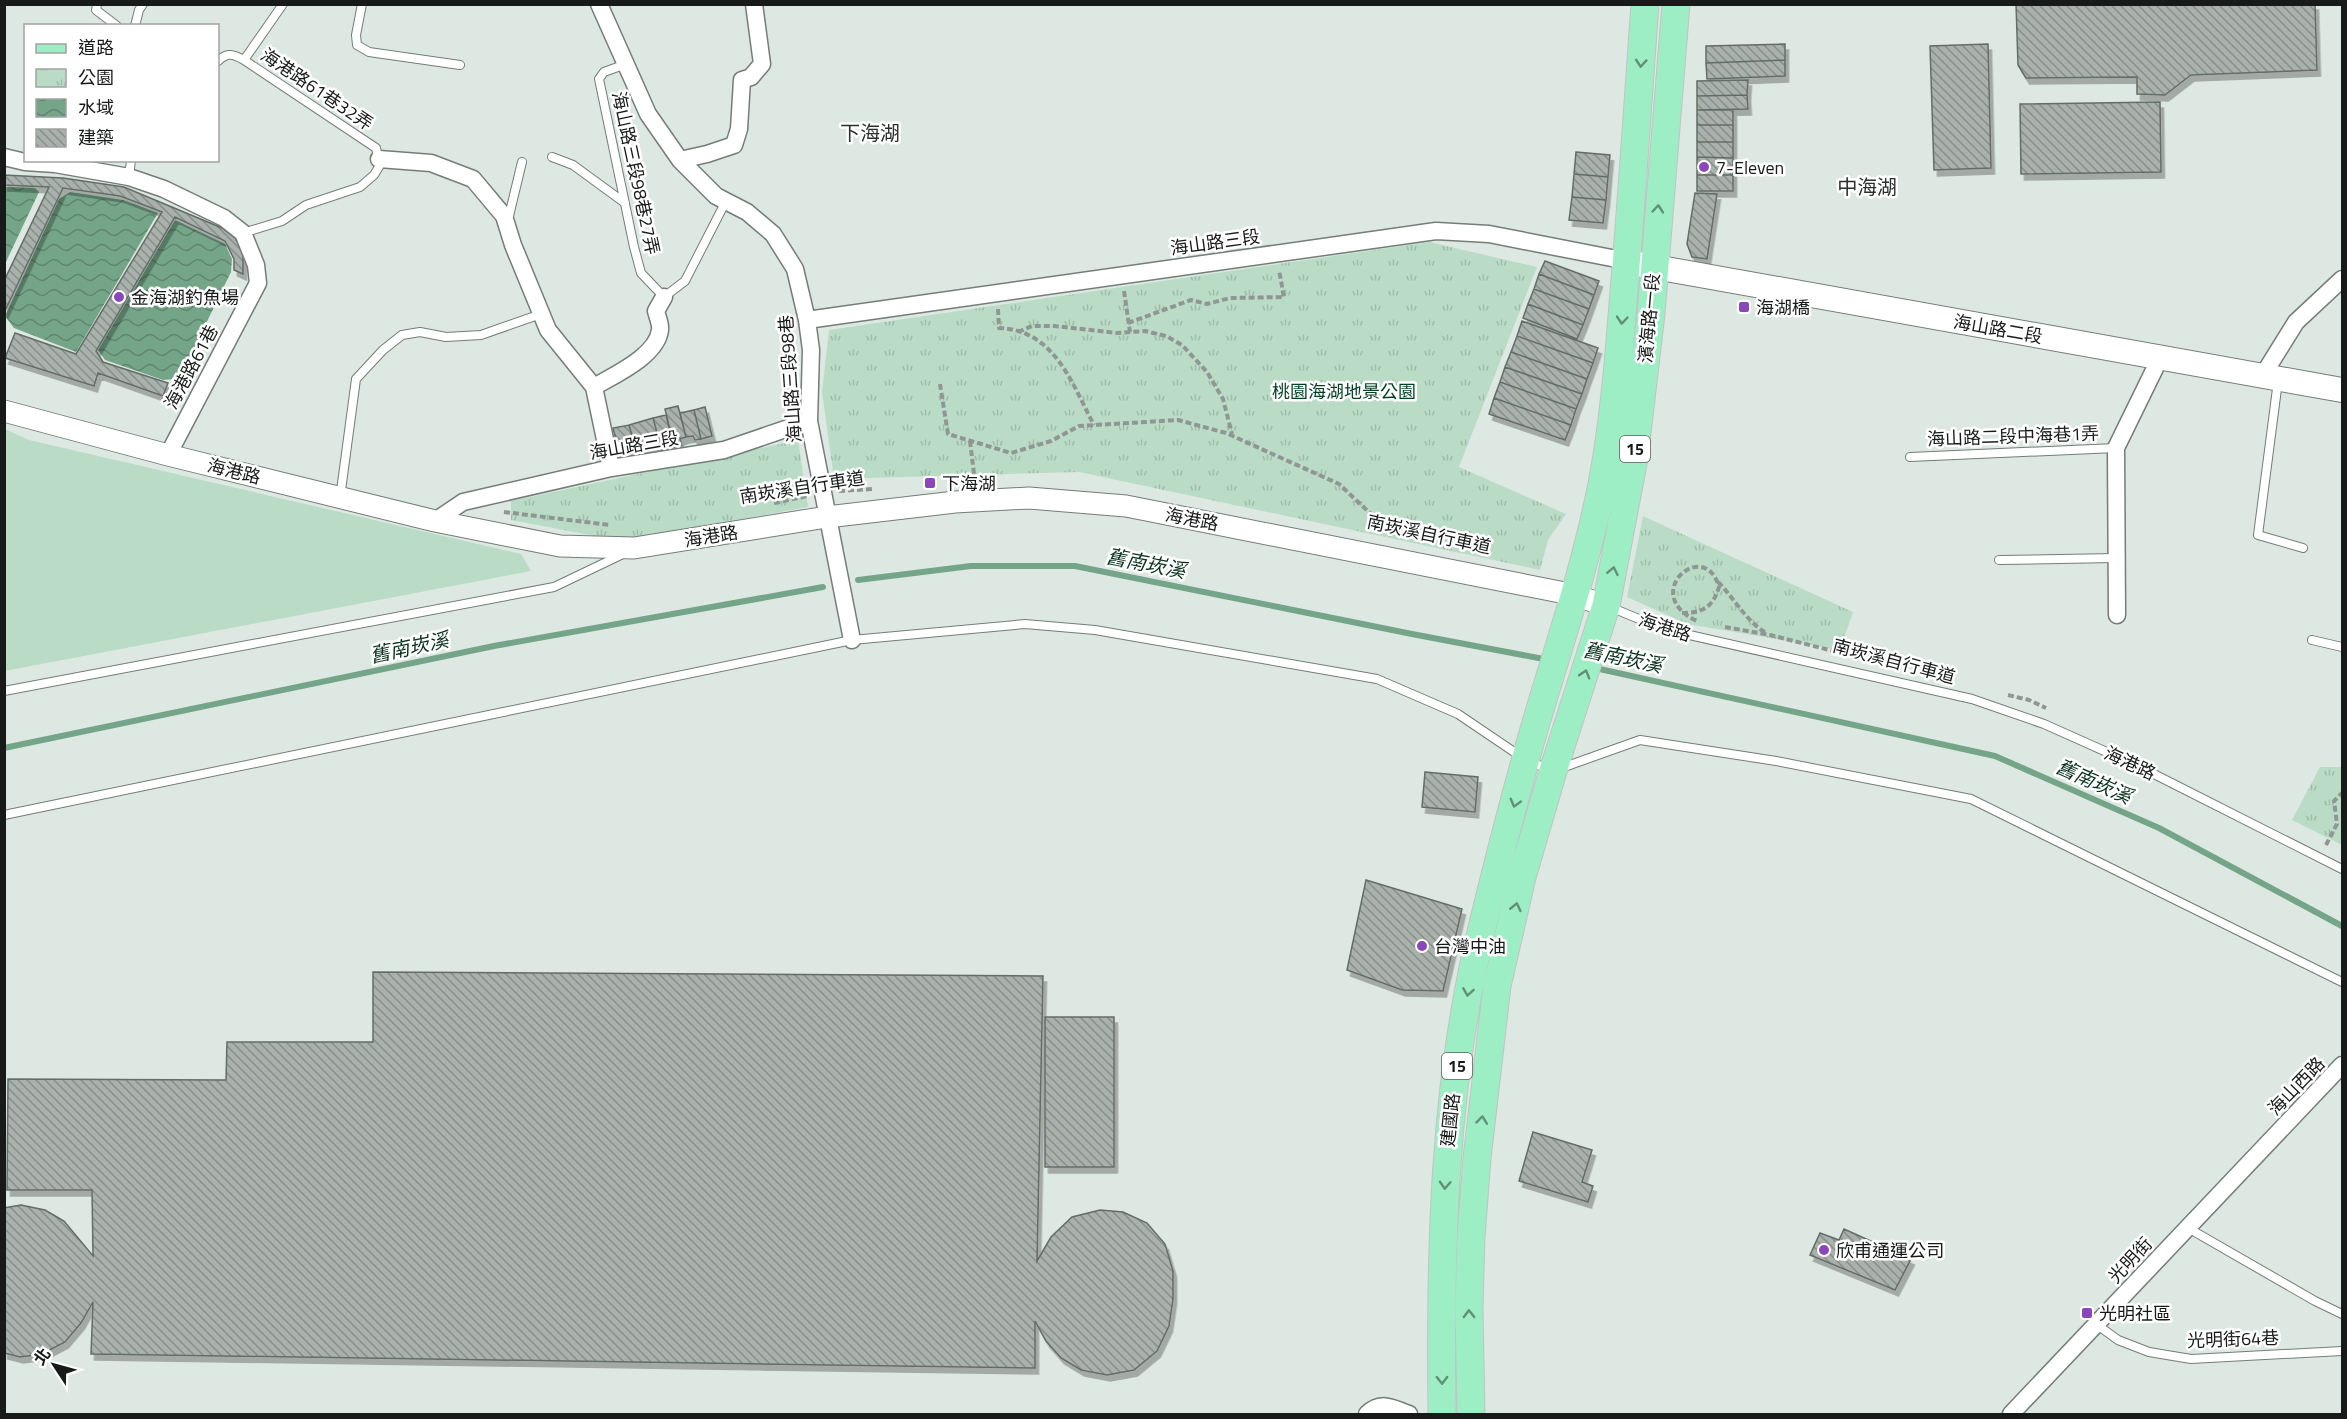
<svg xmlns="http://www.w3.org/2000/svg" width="2347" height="1419" font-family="'Titillium Web','Noto Sans TC',sans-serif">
  <defs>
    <pattern id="park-tufts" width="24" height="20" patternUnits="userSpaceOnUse" patternTransform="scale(1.5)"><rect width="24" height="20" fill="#badcc6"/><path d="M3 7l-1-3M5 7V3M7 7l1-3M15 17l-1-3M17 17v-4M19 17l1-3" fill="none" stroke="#9fbca9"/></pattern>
    <pattern id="water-waves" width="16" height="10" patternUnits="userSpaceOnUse" patternTransform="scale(1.5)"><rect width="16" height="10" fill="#75a589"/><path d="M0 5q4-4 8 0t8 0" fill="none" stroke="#5f866f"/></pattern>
    <pattern id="building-back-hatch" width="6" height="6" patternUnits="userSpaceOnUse" patternTransform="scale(1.5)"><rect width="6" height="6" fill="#a8b1ab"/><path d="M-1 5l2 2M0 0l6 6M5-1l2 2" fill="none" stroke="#888f8a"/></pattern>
    <filter id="shadow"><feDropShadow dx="3.5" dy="6" stdDeviation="0" flood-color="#0004"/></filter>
  </defs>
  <rect width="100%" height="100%" fill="#dee8e2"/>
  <path fill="#badcc6" d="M5,429L29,440L521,554L531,571L5,671Z"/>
  <path fill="url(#park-tufts)" d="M1429,242L1537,267L1459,467L1566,514L1548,540L1540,570L1079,472L834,479L822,392L829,330Z
    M798,440L808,507L621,541L511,520V501Z
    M1643,516L1853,612L1840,650L1687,624L1627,597Z
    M2320,767H2342V845L2292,820Z"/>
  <path fill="url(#water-waves)" d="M5,187L35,188L39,192L5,264Z
    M70,192L123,200L158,213L76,352L14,328L5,316L59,199Z
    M175,220L225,244L232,259L231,272L185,367L176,379L163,380L105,360L98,350Z"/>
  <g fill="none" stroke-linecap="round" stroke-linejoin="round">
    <path stroke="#75a589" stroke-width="6" d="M858,580L971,566H1075L1412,634L1549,660
      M1595,668L1995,756L2159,828L2342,926
      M4,748L494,646L823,587"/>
  </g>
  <path fill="url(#building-back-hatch)" stroke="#646d67" stroke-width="1.5" filter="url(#shadow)" d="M2016,4H2315L2317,70L2191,75L2165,95L2137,94V77L2026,78L2018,65Z
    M1785,44V60L1706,63V46Z
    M1988,44L1991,168L1934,170L1930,46Z
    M1785,60V76L1707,79L1706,63Z
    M1748,80L1747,95L1697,96V81Z
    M1747,95L1748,109L1697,110V96Z
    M2160,102L2161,172L2021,174L2020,104Z
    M1697,110H1733V125H1697Z
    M1697,125H1733V142H1697Z
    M1697,142H1733V158L1697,157Z
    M1576,152L1610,155L1608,177L1574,174Z
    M1697,157L1733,158V175H1697Z
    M1574,174L1608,177L1606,200L1572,197Z
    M4,175L63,178L124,187L222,228L235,238L243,252V274L234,270V259L225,241L175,217L96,351L103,362L168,383L163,396L98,373L94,386L5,358L15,333L76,354L162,212L120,196L63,188L4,313V281L49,187L4,185Z
    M1697,175H1733V191H1697Z
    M1695,193L1717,194L1707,259L1692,257L1687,244Z
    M1572,197L1606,200L1603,223L1569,220Z
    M1545,261L1599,281L1594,295L1539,274Z
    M1539,274L1594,295L1589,309L1534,289Z
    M1534,289L1589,309L1583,325L1528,304Z
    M1528,304L1583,325L1577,339L1523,318Z
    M1522,321L1598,348L1593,363L1517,336Z
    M1517,336L1593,363L1587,379L1511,352Z
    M1511,352L1587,379L1582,394L1505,367Z
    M1505,367L1582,394L1576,409L1500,382Z
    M1500,382L1576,409L1571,425L1494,398Z
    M1494,398L1571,425L1565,440L1489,414Z
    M678,406L686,437L680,439L682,445L674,447L665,409Z
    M705,407L712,436L701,439L694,410Z
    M694,410L701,439L695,440L693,436L686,437L680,413Z
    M666,415L674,447L662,451L653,418Z
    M653,418L662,451L638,457L629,425Z
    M629,425L638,457L621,459L613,428Z
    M1425,772L1478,777L1475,812L1422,807Z
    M1366,880L1462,909L1443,991L1402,990L1347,970Z
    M373,972L1043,976L1037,1261L1051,1237L1072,1217L1100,1210L1123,1212L1147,1223L1165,1244L1173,1271V1299L1169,1326L1157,1351L1134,1370L1107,1375L1081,1370L1061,1358L1046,1341L1035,1321V1368L91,1354L93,1302L81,1323L65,1342L42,1354L20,1357L4,1353V1208L21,1205L45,1210L64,1221L93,1256L92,1190H7L8,1079L226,1080L227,1042H373Z
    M1045,1017H1114V1167H1045Z
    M1533,1132L1592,1150L1582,1182L1593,1186L1588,1202L1519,1181Z
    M1844,1229L1911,1259L1895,1290L1810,1255L1820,1233L1839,1240Z"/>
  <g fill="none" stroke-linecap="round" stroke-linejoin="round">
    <defs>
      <path id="service" d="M97,4L96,10L117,26
        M362,4L356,35L357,45L369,52L460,65
        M135,26L139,10L143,4
        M244,60L283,4
        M218,61C228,52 233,54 244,60L376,148L380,165L374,175L360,187L306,205L282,221L243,233
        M626,64L604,72L599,79L634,247L641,273L664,297L685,281L726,201
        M552,157L573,165L625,203
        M129,177L131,160
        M508,220L522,162
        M2278,381L2258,535L2303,548
        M1910,457L2116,448
        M340,498L356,379L383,350L402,335L420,332L446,337L481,335L541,314
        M1999,560L2116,558
        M1610,607L1663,629L1972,699L2044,724L2138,766L2342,869
        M2312,640L2342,647
        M4,691L554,587L623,554
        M4,815L852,640L1025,624L1095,630L1377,679L1458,714L1526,760L1553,771L1640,740L1776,761L1971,799L2342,982
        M2188,1228L2315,1301L2342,1314
        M2096,1324L2118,1340L2149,1352L2191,1359L2342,1351"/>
      <path id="minor" d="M599,4L648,114L680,160L716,196L747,212L773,234L795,269L807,320L811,350L809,421L852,640
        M4,157L25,162L55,164L129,177L164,189L224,218L243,233L256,265L258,283L168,455
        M379,159L431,163L473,179L504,216L513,245L548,330L594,387L611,468
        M680,160L707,154L734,145L739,129L742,80L751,77L762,64L754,4
        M807,320L1436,231L1489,234L1627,261
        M2263,375L2296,322L2342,279
        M594,387C614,375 657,356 660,330C661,324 657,316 656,311L664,297
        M435,521L463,502L611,468L724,450L809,421
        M2117,615L2116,448L2160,358
        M1367,1414C1381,1400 1392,1408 1409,1414
        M2011,1414L2342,1065"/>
      <path id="tertiary" d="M4,411L168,455L435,521L560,546L634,548L827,517L955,502L1029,498L1126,506L1575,595L1606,606"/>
      <path id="secondary" d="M1638,264L2342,390"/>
      <path id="primary" d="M1442,1414C1440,1251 1443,1088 1482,928C1500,854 1519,779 1541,706C1563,633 1587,560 1602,484C1614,421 1619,356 1624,291C1632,196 1638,100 1645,4
        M1471,1414L1469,1308L1471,1237L1477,1158L1497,986L1522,877L1553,771L1606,606L1634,458L1651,314L1676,4"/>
    </defs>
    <use href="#service" stroke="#747d77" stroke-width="10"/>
    <use href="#minor" stroke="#747d77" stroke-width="19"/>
    <use href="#tertiary" stroke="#747d77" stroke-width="23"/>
    <use href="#secondary" stroke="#747d77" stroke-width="26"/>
    <use href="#primary" stroke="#c3c3c3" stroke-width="29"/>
    <path stroke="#909793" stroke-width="4" stroke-dasharray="6 3" stroke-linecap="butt" d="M1124,291L1130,332
      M998,309L999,328C1055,330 1072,384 1094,425
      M1128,323L1191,300L1207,304L1230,298L1284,297L1279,270
      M1018,332L1032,326H1054L1117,333L1145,331L1166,336L1182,345L1207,372L1223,399L1232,434
      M940,384L948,434L1011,453L1051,441L1079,426L1178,420L1226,433L1339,484L1388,530L1392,538
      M970,441L975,482
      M839,491L873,489
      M774,503L808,496
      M504,512L610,525
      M1718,582C1735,599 1745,620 1766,633
      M1682,613C1703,613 1713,607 1719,587C1705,536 1638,594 1697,621
      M1725,627L1770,635L1849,655
      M2008,695L2029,700L2046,708
      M2326,845L2337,824L2334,801L2342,793"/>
    <use href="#service" stroke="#fff" stroke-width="8"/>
    <use href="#minor" stroke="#fff" stroke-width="16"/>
    <use href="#tertiary" stroke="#fff" stroke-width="21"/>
    <use href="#secondary" stroke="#fff" stroke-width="24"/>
    <use href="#primary" stroke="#9eeec5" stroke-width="27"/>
  </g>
  <defs><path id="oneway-chevron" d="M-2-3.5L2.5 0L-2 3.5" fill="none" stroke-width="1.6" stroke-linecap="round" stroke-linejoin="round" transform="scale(1.5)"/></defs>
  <g stroke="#618f77">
    <use href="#oneway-chevron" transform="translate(1641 63) rotate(94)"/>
    <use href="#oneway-chevron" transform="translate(1658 209) rotate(-85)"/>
    <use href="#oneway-chevron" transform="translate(1622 320) rotate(95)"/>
    <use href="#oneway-chevron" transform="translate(1613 571) rotate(-79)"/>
    <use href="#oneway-chevron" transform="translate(1585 674) rotate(-73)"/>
    <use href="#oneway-chevron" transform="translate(1515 803) rotate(105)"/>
    <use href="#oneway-chevron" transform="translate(1516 907) rotate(-77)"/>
    <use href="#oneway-chevron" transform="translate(1468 992) rotate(99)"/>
    <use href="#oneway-chevron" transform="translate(1482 1120) rotate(-83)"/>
    <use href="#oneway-chevron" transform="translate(1445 1185) rotate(93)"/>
    <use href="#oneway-chevron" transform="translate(1469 1314) rotate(-91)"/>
    <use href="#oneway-chevron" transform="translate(1442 1380) rotate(89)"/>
  </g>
  <g fill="#8a47bb" stroke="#fff" stroke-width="2">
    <circle cx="1704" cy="167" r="6"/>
    <circle cx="119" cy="297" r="6"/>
    <rect x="1738" y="301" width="12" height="12" rx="3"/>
    <rect x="924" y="477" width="12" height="12" rx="3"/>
    <circle cx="1422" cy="946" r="6"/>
    <circle cx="1824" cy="1250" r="6"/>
    <rect x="2081" y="1307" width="12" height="12" rx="3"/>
  </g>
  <g text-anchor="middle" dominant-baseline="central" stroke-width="5" stroke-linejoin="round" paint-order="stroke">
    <g fill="#fff" stroke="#5d5f5d" stroke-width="1.5">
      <rect x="1620" y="436" width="30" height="26" rx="4.5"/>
      <rect x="1442" y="1053" width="30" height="26" rx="4.5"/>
    </g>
    <g font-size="16" font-weight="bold" fill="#171a18">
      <text x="1635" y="449">15</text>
      <text x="1457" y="1066">15</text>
    </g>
    <g font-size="18" fill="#171a18" stroke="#fff">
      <text transform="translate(317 89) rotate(34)">海港路61巷32弄</text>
      <text transform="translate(636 173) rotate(78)">海山路三段98巷27弄</text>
      <text transform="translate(1215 242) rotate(-8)">海山路三段</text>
      <text transform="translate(1649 318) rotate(-85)">濱海路一段</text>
      <text transform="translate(1998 329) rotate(10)">海山路二段</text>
      <text transform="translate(191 367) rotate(-62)">海港路61巷</text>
      <text transform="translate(790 379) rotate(-94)">海山路三段98巷</text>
      <text transform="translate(2013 436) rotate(-2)">海山路二段中海巷1弄</text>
      <text transform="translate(634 445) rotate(-10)">海山路三段</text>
      <text transform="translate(234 471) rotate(14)">海港路</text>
      <text transform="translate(802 487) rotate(-9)">南崁溪自行車道</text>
      <text transform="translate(1192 519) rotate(11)">海港路</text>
      <text transform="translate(1429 534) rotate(12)">南崁溪自行車道</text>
      <text transform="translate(711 536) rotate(-9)">海港路</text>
      <text transform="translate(1665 627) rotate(18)">海港路</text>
      <text transform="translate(1894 661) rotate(15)">南崁溪自行車道</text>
      <text transform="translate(2130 763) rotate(25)">海港路</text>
      <text transform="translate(2296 1086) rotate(-46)">海山西路</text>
      <text transform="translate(1450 1120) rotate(-84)">建國路</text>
      <text transform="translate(2130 1260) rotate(-47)">光明街</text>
      <text transform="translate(2233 1339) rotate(-2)">光明街64巷</text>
    </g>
    <g font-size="18" fill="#171a18" stroke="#fff" text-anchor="start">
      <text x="1716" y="167">7-Eleven</text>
      <text x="131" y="297">金海湖釣魚場</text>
      <text x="1756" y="307">海湖橋</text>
      <text x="942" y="483">下海湖</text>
      <text x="1434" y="946">台灣中油</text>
      <text x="1836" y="1250">欣甫通運公司</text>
      <text x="2099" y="1313">光明社區</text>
    </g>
    <g font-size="18" fill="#003f23" stroke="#fff">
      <text x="1344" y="391">桃園海湖地景公園</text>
    </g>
    <g font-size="20" fill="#2a312d" stroke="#fff">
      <text x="870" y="132">下海湖</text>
      <text x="1867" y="186">中海湖</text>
    </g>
    <g font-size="20" font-style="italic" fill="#0a331f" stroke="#fff">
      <text transform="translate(1146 563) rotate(11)">舊南崁溪</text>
      <text transform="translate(409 647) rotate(-12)">舊南崁溪</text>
      <text transform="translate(1623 657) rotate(12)">舊南崁溪</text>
      <text transform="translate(2094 781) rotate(24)">舊南崁溪</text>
    </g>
  </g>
  <rect width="2347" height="1419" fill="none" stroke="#171a18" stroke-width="12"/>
  <rect x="24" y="24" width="195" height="138" fill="#ffffff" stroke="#a2a3a3" stroke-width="1.5"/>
  <rect x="36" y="44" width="30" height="9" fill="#9eeec5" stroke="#a2a3a3" stroke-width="1.5"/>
  <text x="78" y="54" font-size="18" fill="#171a18">道路</text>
  <rect x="36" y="69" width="30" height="18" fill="url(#park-tufts)" stroke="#a2a3a3" stroke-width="1.5"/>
  <text x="78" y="84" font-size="18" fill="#171a18">公園</text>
  <rect x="36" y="99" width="30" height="18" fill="url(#water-waves)" stroke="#a2a3a3" stroke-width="1.5"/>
  <text x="78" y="114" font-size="18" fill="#171a18">水域</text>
  <rect x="36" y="129" width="30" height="18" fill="url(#building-back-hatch)" stroke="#a2a3a3" stroke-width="1.5"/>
  <text x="78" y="144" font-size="18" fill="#171a18">建築</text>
  <g transform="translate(54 1365) rotate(306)" stroke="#ffffff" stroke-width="4.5" paint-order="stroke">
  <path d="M0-4.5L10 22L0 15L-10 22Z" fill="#171a18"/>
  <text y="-9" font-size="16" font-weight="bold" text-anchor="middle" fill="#171a18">北</text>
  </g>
</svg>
